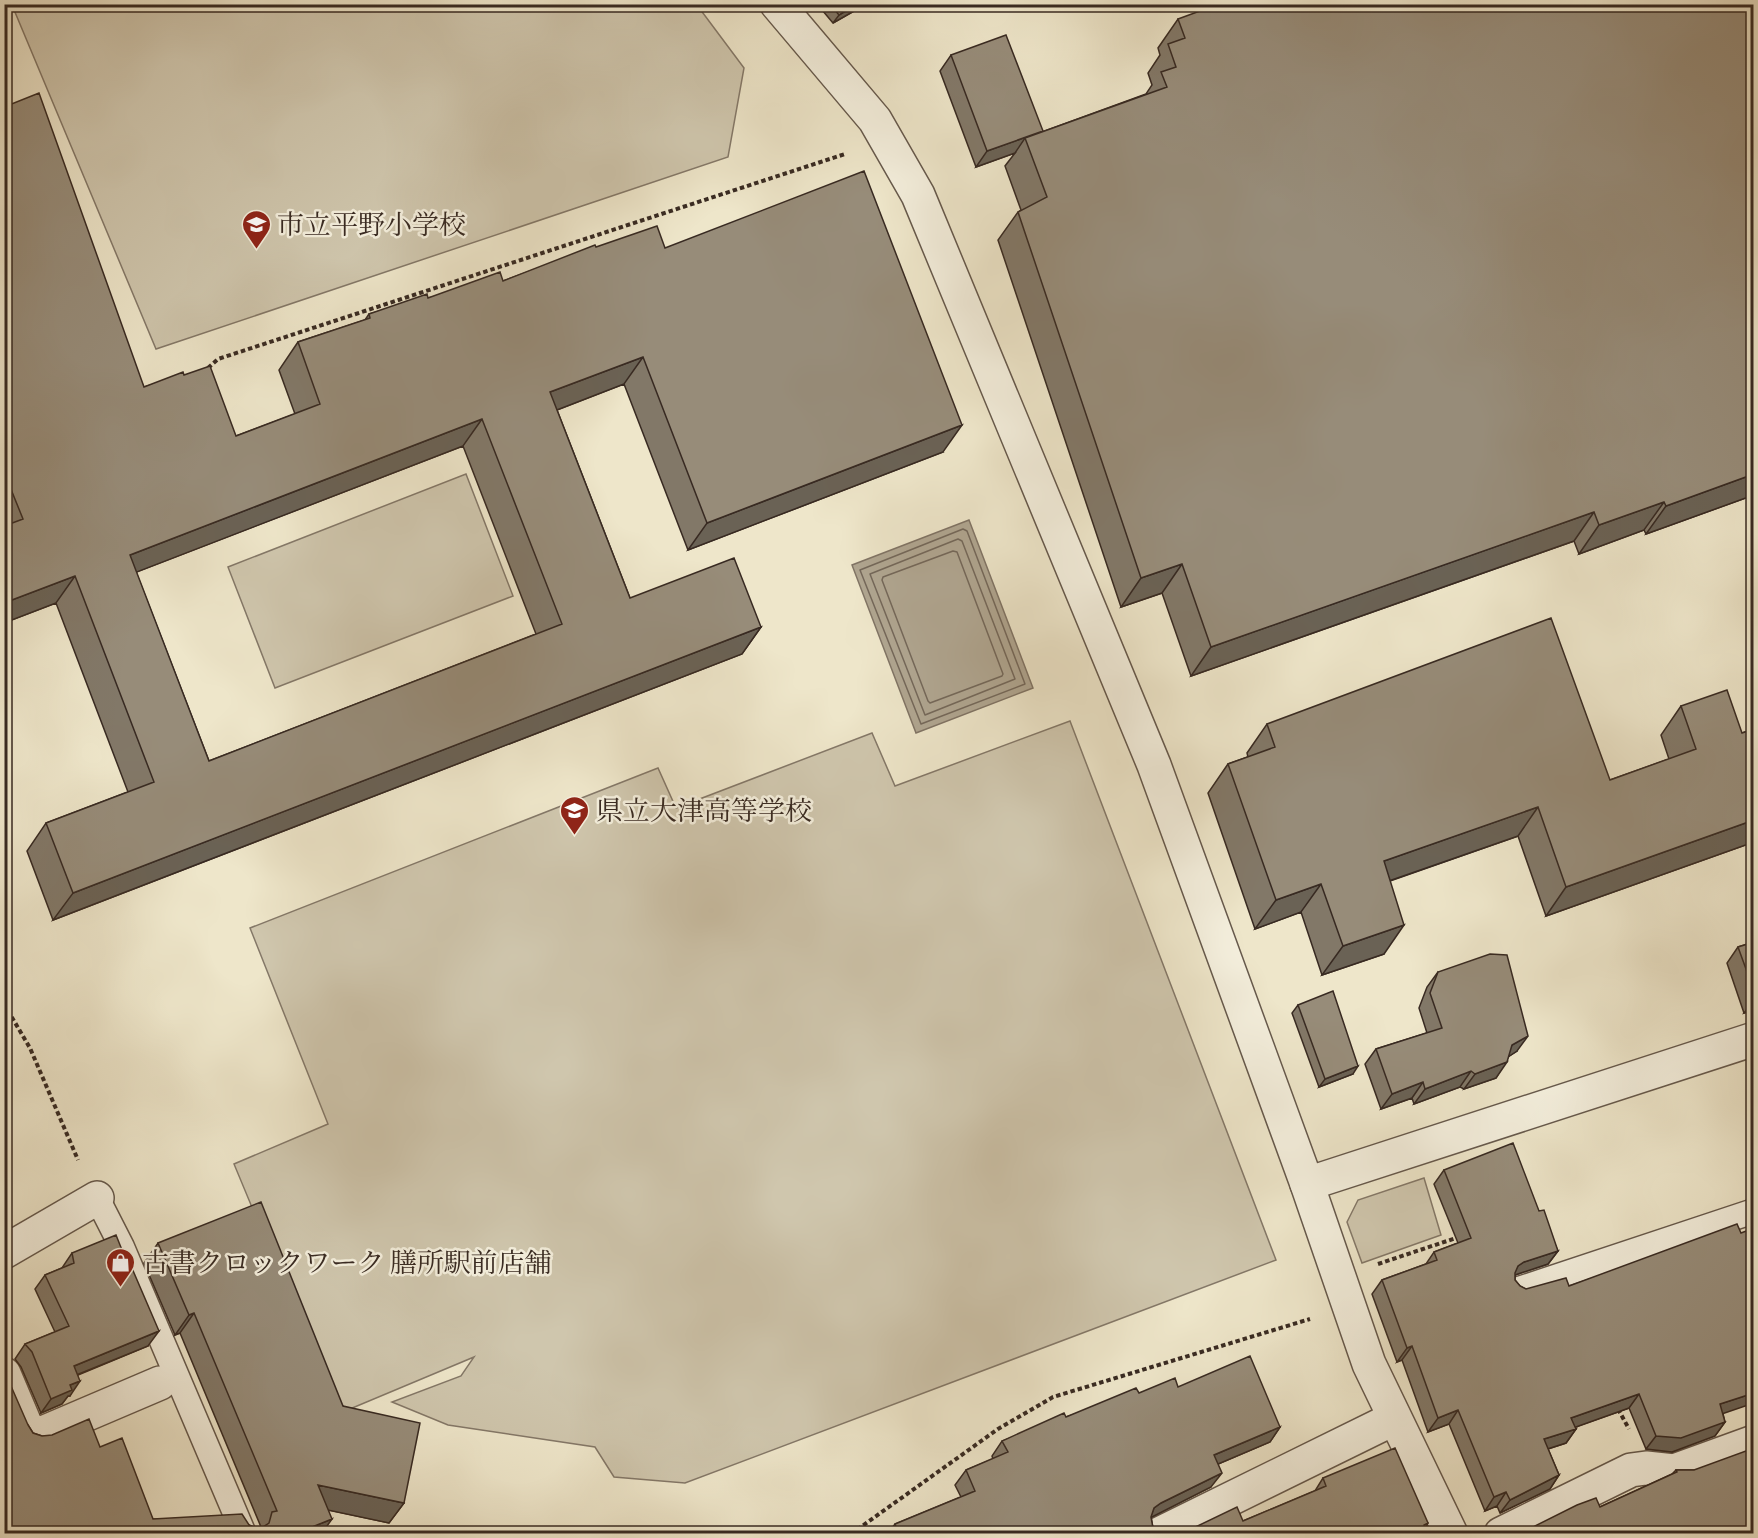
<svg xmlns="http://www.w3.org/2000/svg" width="1758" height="1538" font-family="'EB Garamond','Noto Serif JP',serif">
  <rect width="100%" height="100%" fill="#eee6ca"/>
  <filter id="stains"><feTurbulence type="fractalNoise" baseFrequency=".00333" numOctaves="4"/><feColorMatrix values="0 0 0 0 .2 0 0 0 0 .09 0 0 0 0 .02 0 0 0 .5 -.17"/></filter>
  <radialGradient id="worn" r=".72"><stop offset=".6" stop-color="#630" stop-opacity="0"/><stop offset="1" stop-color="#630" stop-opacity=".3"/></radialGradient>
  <path fill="#cfc6ad" stroke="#847868" stroke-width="1.5" d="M12,5H697L744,68L728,157L156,349Z
    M466,474L513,596L275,688L228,567Z
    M1070,721L1276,1260L685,1483L614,1477L595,1447L448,1425L392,1402L461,1376L474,1357L338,1414L234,1164L328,1124L250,928L658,768L676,808L872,733L895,786Z
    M1424,1178L1441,1235L1362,1263L1347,1222L1358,1200Z"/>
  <path fill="#b0a691" stroke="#807465" stroke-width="1.5" d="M969,520L1033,688L916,733L852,565Z"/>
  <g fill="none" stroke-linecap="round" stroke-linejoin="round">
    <path stroke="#74685a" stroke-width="1.5" d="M963,529L967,531L1025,684L921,724L860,570Z
      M958,539L962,541L1015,679L925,715L870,574Z
      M953,551L957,552L1003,674L1002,676L930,703L928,701L882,580L883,577Z"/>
    <defs>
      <path id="service" d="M97,1198L122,1247L244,1534
        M1519,1289L1754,1211"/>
      <path id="minor" d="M777,4L875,120L918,195L1154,765L1307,1184L1369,1364L1451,1534
        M4,1252L97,1198
        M4,1374L31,1438L160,1383
        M1159,1534L1395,1418
        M1501,1534L1631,1470L1646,1468L1674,1471L1754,1442"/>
      <path id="tertiary" d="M1307,1184L1754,1039"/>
    </defs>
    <use href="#service" stroke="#66594c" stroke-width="27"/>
    <use href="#minor" stroke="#66594c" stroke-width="36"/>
    <use href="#tertiary" stroke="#66594c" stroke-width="36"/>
    <path stroke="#382a22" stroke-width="4" stroke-dasharray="4.5 3" stroke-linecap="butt" d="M208,368L218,359L845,154
      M4,1004L30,1048L78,1160
      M1378,1264L1459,1237
      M1618,1409L1629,1429
      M851,1534L998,1429L1053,1397L1310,1319"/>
    <use href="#service" stroke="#f4efdd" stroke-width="24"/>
    <use href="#minor" stroke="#f4efdd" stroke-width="33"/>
    <use href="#tertiary" stroke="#f4efdd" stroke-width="33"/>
  </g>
  <path fill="#827868" stroke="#382a22" stroke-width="1.5" fill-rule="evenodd" d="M817,4H864L863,6L833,23Z
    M1178,19L1754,495L1646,534L1644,530L1579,554L1574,541L1191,676L1162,593L1121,607L998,240L1018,212L1021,210L1005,166L1015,153L976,167L940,71L951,55L1042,132L1146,94L1152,85L1148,73L1160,55L1158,48Z
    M4,107L144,387L184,375L236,436L295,414L279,370L298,342L365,320L369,314L428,298L503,281L596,247L665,248L943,452L688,550L624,384L557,410L630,598L761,627L742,654L53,920L27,851L46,823L128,792L56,603L4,623ZM463,446L536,634L209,761L136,572Z
    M1681,706L1742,733L1754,729V842L1546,916L1518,836L1390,881L1384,954L1322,975L1301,912L1255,929L1208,793L1228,764L1248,757L1247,753L1267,724L1610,780L1669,759L1661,735Z
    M1754,942V1010L1744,1013L1727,963L1738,947Z
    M1438,972L1517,1051L1509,1056L1496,1078L1464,1089L1460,1087L1414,1104L1412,1098L1381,1109L1365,1064L1376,1049L1427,1033L1419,1008L1427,987Z
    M1298,1005L1353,1074L1319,1087L1292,1013Z
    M1444,1170L1539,1211L1558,1251L1548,1264L1515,1275V1280L1520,1286L1526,1289L1569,1286L1723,1414L1725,1422L1715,1436L1672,1452L1646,1449L1629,1408L1575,1427L1576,1429L1566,1443L1548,1449L1559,1475L1550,1489L1500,1513L1497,1506L1485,1511L1449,1424L1428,1432L1402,1360L1397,1362L1372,1294L1382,1280L1426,1264L1434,1252L1458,1243L1434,1184Z
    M158,1243L343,1406L404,1503L389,1523L329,1510L322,1533H4L28,1425L33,1433L42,1436L100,1447L153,1519L249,1525L256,1528L261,1527L180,1333L175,1335L144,1263Z
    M72,1253L148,1346L78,1375L70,1396H68L62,1404L41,1413L21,1367L15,1359L25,1344L55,1332L35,1289L45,1275L62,1268Z
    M1178,1387L1280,1427L1270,1442L1218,1464L1211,1487L1151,1517L1153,1528L1158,1533H888L895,1524L961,1497L955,1485L966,1470L993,1459L992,1456L1002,1441L1066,1417L1139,1393Z
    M1676,1470H1694L1754,1533H1526L1529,1529L1600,1507L1672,1474Z
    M1323,1478L1428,1523L1425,1528L1243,1521L1315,1491Z"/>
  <path fill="#6a6255" stroke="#382a22" stroke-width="1.5" d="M857,4H864L863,6L833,23L839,15Z
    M1043,131L1025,138L1015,153L976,167L987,151Z
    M643,357L624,384L531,420L550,392Z
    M482,419L463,446L111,582L130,555Z
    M962,425L943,452L688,550L707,523Z
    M1754,474V495L1646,534L1666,506Z
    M1664,502L1644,530L1579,554L1599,525Z
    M1594,512L1574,541L1191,676L1211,647Z
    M1182,564L1162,593L1121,607L1141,578Z
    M75,576L56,603L4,623V603Z
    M761,627L742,654L53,920L73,893Z
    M1538,807L1518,836L1363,890L1384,861Z
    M1754,820V842L1546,916L1566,887Z
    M1321,884L1301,912L1255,929L1276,900Z
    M1404,925L1384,954L1322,975L1343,946Z
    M1754,1000V1010L1744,1013Z
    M1528,1036L1517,1051L1502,1061L1512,1045Z
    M1507,1062L1496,1078L1464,1089L1475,1074Z
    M1358,1066L1353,1074L1319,1087L1325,1079Z
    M1471,1071L1460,1087L1414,1104L1425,1089Z
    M1423,1082L1412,1098L1381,1109L1392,1094Z
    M1558,1251L1548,1264L1515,1275L1508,1280L1518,1266L1524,1262Z
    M194,1313L180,1333L175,1335L189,1315Z
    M159,1331L148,1346L64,1380L74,1366Z
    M1412,1346L1402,1360L1397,1362L1407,1348Z
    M80,1381L70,1396H68L62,1404L41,1413L51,1399L70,1385Z
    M1754,1393V1403L1710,1418L1720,1404Z
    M1639,1394L1629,1408L1562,1432L1571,1418Z
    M1458,1410L1449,1424L1428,1432L1438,1418Z
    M1725,1422L1715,1436L1672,1452L1646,1449L1656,1436Z
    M1280,1427L1270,1442L1204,1470L1214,1455Z
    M1576,1429L1566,1443L1535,1453L1544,1439Z
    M1222,1473L1211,1487L1150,1518L1154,1508L1161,1503Z
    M1559,1475L1550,1489L1500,1513L1510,1500Z
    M318,1485L404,1503L389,1523L304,1505Z
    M1506,1492L1497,1506L1485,1511L1494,1497Z
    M332,1519L322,1533H297Z"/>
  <path fill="#978c79" stroke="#382a22" stroke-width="1.5" fill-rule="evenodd" d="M830,4H857L839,15Z
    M1219,4H1754V474L1666,506L1664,502L1599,525L1594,512L1211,647L1182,564L1141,578L1018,212L1047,197L1025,138L1167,87L1161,72L1176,67L1168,44L1185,38L1178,19Z
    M1006,35L1043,131L987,151L951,55Z
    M39,93L144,387L183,372L184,375L210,366L236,436L320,404L298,342L370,318L369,314L427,294L428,298L500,272L503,281L595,245L596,247L657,226L665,248L864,171L962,425L707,523L643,357L550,392L630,598L734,558L761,627L73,893L46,823L154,782L75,576L4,603V526L23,519L4,472V107ZM482,419L562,624L209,761L130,555Z
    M1551,618L1610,780L1696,749L1681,706L1727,690L1742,733L1754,729V820L1566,887L1538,807L1384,861L1404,925L1343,946L1321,884L1276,900L1228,764L1275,747L1267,724Z
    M1754,942V991L1738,947Z
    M1490,954L1507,955L1528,1036L1512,1045L1507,1062L1475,1074L1471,1071L1425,1089L1423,1082L1392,1094L1376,1049L1442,1028L1430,993L1438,972Z
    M1333,991L1358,1066L1325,1079L1298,1005Z
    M1513,1143L1539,1211L1544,1210L1558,1251L1524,1262L1518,1266L1515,1273V1280L1520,1286L1526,1289L1566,1278L1569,1286L1737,1224L1741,1233L1754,1228V1393L1720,1404L1725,1422L1681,1438L1656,1436L1639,1394L1571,1418L1576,1429L1544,1439L1559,1475L1510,1500L1506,1492L1494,1497L1458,1410L1438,1418L1412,1346L1407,1348L1382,1280L1437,1260L1434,1252L1471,1238L1444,1170Z
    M261,1202L343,1406L420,1423L404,1503L318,1485L332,1519L297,1533H4V1370L28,1425L33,1433L42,1436L52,1435L89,1419L100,1447L122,1438L153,1519L242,1514L249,1525L256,1528L263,1527L269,1523L272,1512L277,1511L194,1313L189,1315L158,1243Z
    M116,1235L126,1260L128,1259L159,1331L74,1366L80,1381L70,1385L72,1390L51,1399L32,1352L25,1344L69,1326L45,1275L74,1263L72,1253Z
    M1250,1356L1280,1427L1214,1455L1222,1473L1161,1503L1154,1508L1151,1517L1153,1528L1158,1533H898L895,1524L975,1491L966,1470L1008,1452L1002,1441L1064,1413L1066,1417L1136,1388L1139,1393L1175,1378L1178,1387Z
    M1395,1448L1428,1523L1424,1525L1427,1533H1183L1237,1507L1243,1521L1326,1486L1323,1478Z
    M1754,1448V1533H1531L1529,1529L1577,1505L1596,1498L1600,1507L1677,1472L1676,1470H1694Z"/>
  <defs>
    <symbol id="school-pin" viewBox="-11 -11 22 30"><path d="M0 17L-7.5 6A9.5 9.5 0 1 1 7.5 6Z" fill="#8f2418" stroke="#f4efdd"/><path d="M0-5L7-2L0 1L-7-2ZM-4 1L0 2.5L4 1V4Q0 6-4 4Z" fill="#fff"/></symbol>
    <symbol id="shop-pin" viewBox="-11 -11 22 30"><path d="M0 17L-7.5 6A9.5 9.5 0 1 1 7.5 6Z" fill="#8f2418" stroke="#f4efdd"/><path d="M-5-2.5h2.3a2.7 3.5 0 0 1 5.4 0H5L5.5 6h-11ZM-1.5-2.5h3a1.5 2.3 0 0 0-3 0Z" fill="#fff"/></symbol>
  </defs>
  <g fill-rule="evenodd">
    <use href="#school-pin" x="240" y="208" width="33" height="45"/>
    <use href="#school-pin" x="558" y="794" width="33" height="45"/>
    <use href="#shop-pin" x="104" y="1246" width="33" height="45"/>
  </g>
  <g text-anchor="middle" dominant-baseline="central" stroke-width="5" stroke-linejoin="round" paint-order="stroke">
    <g font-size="27" fill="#382a22" stroke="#f4efdd" text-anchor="start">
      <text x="277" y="224">市立平野小学校</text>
      <text x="596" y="810">県立大津高等学校</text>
      <text x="142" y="1262">古書クロックワーク 膳所駅前店舗</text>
    </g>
  </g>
  <rect width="1758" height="1538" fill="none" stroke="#eee6ca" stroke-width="24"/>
  <rect x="6" y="6" width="1746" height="1526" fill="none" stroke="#382a22" stroke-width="3"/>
  <rect x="12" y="12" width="1734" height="1514" fill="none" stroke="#382a22" stroke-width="1.5"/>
  <rect width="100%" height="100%" filter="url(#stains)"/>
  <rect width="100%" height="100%" fill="url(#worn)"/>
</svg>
